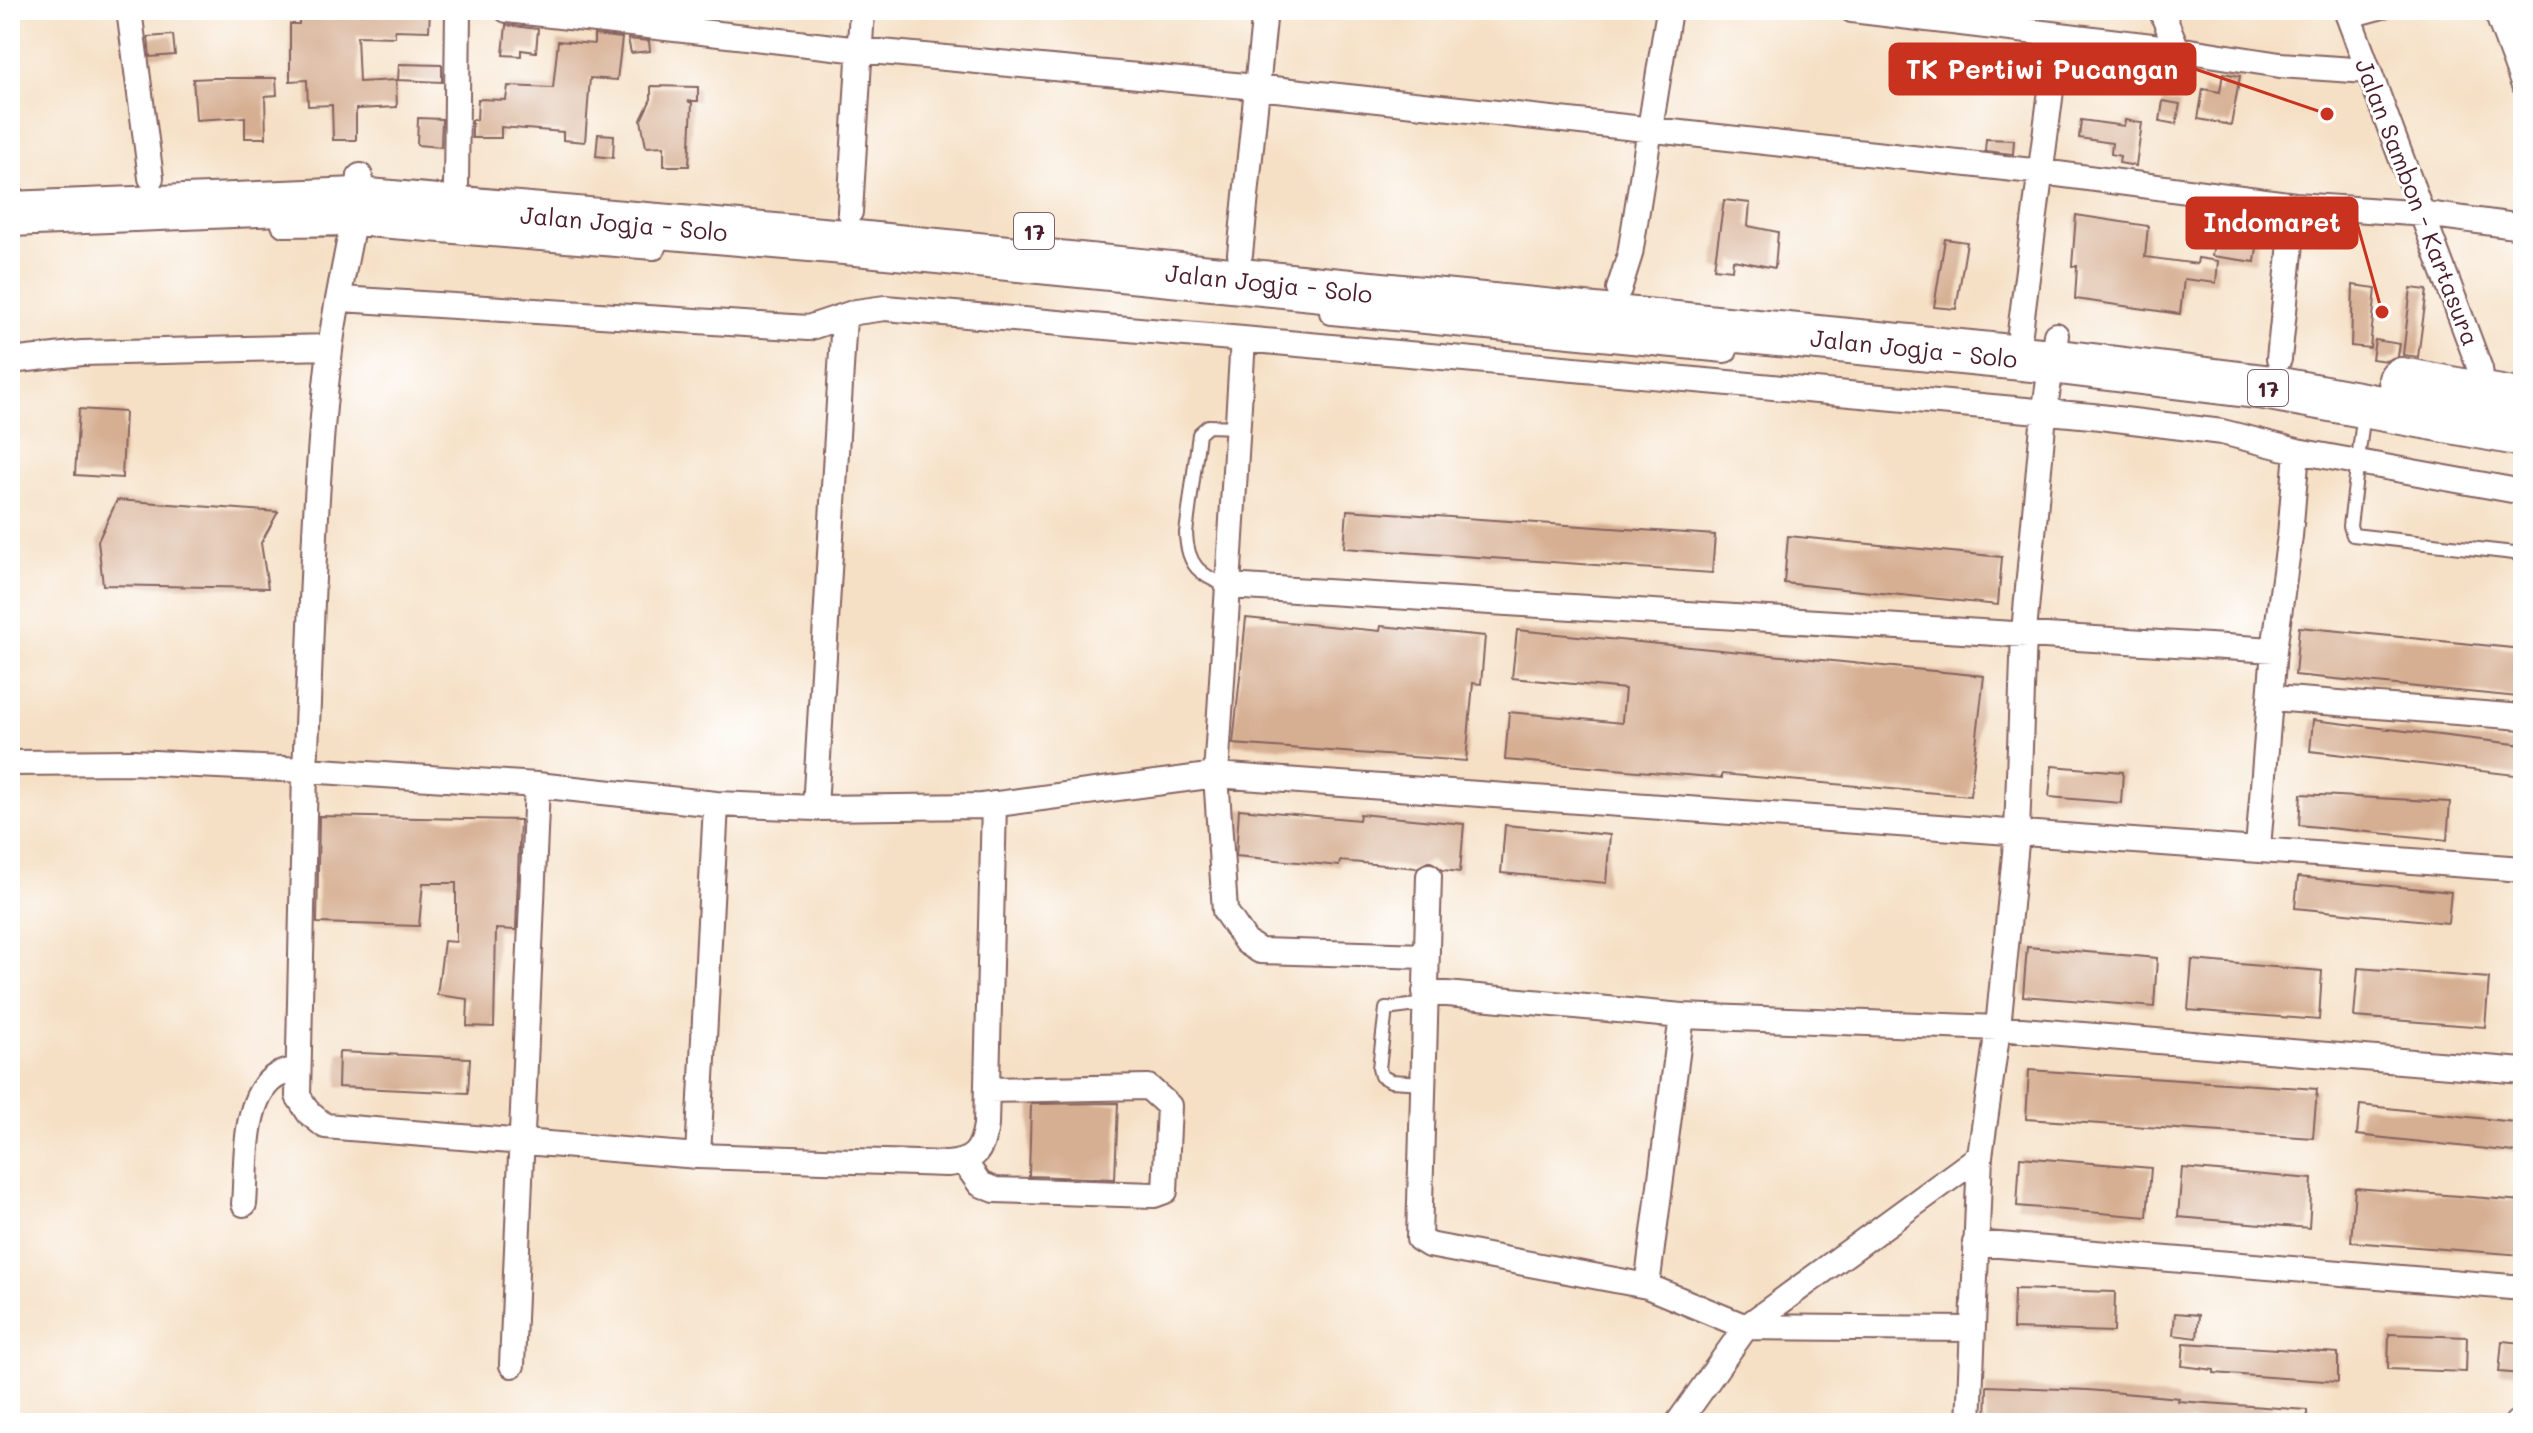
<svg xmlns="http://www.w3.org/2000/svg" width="2533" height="1433" font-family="Mali,sans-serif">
  <rect width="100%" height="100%" fill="#fff"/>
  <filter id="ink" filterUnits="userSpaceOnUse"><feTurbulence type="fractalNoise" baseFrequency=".0125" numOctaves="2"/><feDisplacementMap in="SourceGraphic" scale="16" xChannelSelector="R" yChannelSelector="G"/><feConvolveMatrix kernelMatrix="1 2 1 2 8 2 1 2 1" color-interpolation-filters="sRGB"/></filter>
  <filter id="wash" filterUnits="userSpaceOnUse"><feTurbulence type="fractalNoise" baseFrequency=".006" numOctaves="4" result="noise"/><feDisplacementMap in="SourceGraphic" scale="32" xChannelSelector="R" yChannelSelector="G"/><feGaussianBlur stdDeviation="1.8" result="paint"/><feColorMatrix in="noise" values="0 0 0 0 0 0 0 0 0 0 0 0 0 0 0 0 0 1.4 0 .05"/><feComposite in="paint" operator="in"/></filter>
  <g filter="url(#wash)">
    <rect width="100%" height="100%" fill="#f5e0c5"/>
    <g id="blocks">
      <path fill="#d6ae91" d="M402,10H430L429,31L395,30V37L357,36L359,82L396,80L397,107L356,109V140H333L332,105L308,106L307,80L290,81V24H299V18Z
        M506,25L538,29L536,52L521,50V56L503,55Z
        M173,35L175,55L150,57L148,37Z
        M594,35L622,38L620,55L617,80L590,78L585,142L563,140V132L501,127V138H472V120H477L478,99L506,100L508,86L553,88L558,41L594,44Z
        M628,39L649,41L650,51L631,53Z
        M399,64L442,65V82L398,80Z
        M2223,73L2240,76L2231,125L2198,119L2203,89L2220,92Z
        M214,78H276L277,95L265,96L266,138H245V117L196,120L193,79Z
        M651,86L698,87V101H688L692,103L689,166H664V146L646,147L641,120L651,99Z
        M2163,101L2180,104L2176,124L2160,121Z
        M418,118L442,119L441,147L417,145Z
        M2081,120L2124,126L2125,120L2142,123L2136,166L2119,163L2120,156L2111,154L2112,143L2079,138Z
        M598,134L614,135L613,158L596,156Z
        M1986,139L2014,140L2013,154L1985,151Z
        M1724,200L1750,203L1748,226L1778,232L1775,268L1733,260L1732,270L1714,268Z
        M2076,215L2148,226L2145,257L2197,264L2198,258L2218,261L2216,283L2184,279L2180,314L2075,299L2077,266H2072Z
        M2216,227L2259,233L2255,262L2212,256Z
        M1945,239L1967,242L1956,309L1934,307Z
        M2353,285L2376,288L2370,348L2351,346Z
        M2411,288L2427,290L2418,357L2403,355Z
        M2375,340L2400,344L2398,356L2386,361L2372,359Z
        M79,409L125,412L122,478L75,475Z
        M117,500L278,512L261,543L268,588L103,585L98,541Z
        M1347,510L1715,535L1712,573L1344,548Z
        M1788,536L2002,557L1998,605L1784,583Z
        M1246,618L1380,631L1381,626L1485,636L1481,684L1473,683L1466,761L1233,744Z
        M2299,627L2522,649L2518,697L2295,675Z
        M1517,630L1984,676L1970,796L1722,774V778L1505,760L1509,712L1622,723V720L1625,689L1512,678Z
        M2313,720L2523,745V776L2310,751Z
        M2052,766L2123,772L2121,803L2049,797Z
        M2301,794L2450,802L2447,840L2299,825Z
        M1239,809L1359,820L1360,814L1464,824L1460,872L1443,870L1430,861L1417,868L1340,861L1339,866L1236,856Z
        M319,816L520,820L516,930L496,929L494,1027L467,1026L468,999L437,995L444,941L456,942V883H423L419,926L317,923Z
        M1505,825L1610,835L1606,883L1501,873Z
        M2298,877L2451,892L2448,923L2295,908Z
        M2027,947L2157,958L2154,1007L2023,996Z
        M2192,960L2322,971L2319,1020L2188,1010Z
        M2358,968L2489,978L2485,1027L2354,1017Z
        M339,1052L470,1058L468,1093L338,1087Z
        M2029,1070L2317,1089L2313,1138L2026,1119Z
        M1118,1103L1115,1179L1029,1176L1031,1104Z
        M2360,1105L2523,1123V1153L2357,1135Z
        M2020,1157L2151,1168L2147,1217L2017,1206Z
        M2182,1168L2312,1179L2309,1228L2178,1217Z
        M2355,1188L2523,1201V1255L2351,1242Z
        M2014,1289L2115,1292L2114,1332L2013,1329Z
        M2175,1313L2199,1315L2197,1338L2173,1335Z
        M2389,1334L2467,1337L2466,1372L2388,1369Z
        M2502,1341L2523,1343V1374L2499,1372Z
        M2184,1343L2338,1353V1382L2214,1373V1370L2182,1366Z
        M1987,1386L2088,1390L2179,1398L2178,1401L2307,1410V1423H1986Z"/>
    </g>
  </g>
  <g filter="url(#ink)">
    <use href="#blocks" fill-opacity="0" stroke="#866361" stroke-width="2"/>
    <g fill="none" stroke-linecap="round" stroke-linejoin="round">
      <defs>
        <path id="lane" d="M2350,21L2387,11
          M2364,411L2350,526L2353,535L2523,554
          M1228,586C1200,576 1187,565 1186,533L1199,434L1208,426L1238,427
          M1423,1083L1391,1081L1381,1076L1379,1068L1386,1009L1425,1004"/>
        <path id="street" d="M129,10L151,178
          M507,10L860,50L1256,87L2042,172L2295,205L2426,214L2523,227
          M1852,10L2177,49L2280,65L2368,71
          M2161,10L2177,49
          M2346,10L2480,369L2485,404
          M2496,10L2523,83
          M360,176C353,235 337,292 330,350C313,489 312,631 305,770L537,785L716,804L815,808L844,317
          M456,185L458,10
          M850,212L862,10
          M284,224L354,223L654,247
          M1240,254L1265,10
          M1619,289L1630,254L1669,10
          M341,299L808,328L856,312L885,308L1243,339
          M1332,312L1725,350
          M2020,332L2058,36
          M2279,359L2295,205
          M10,361L82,353L330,347
          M1228,586L1243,339L2092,416L2222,432L2297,451
          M2272,698L2523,717
          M10,763L133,762L305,770L298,1096L309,1113L325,1126L698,1156L947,1164C974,1162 982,1151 986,1125L994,804
          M815,808L982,806L1216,775L1228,586L2274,650
          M2258,848L2274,650L2290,536L2297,451L2523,492
          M1429,876L1419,1239L1429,1245L1647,1286L1746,1327L1678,1423
          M1426,956L1260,951L1246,942L1225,911L1216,775L2523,869
          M1425,992L1682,1016L1998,1028L2523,1071
          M698,1156L716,804
          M965,1163L980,1184L995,1190L1154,1195L1165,1191L1169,1106L1148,1087L987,1090
          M244,1204C248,1161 239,1072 298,1070
          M1975,1243L2523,1288
          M1647,1286L1682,1016
          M1970,1329L1746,1327L1980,1156
          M512,1365L537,785
          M1969,1423L1980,1156L1998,1028L2017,833L2024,632L2044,414L2056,335
          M2517,1423L2523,1421"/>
        <path id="highway" d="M10,214L357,200L856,243L2051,361L2264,387L2523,434
          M2401,380L2523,402"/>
      </defs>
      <use href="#lane" stroke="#866361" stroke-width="16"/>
      <use href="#street" stroke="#866361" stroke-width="28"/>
      <use href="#highway" stroke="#866361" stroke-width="48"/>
      <use href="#lane" stroke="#fff" stroke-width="12"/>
      <use href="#street" stroke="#fff" stroke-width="24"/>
      <use href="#highway" stroke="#fff" stroke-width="44"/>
    </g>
  </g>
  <g text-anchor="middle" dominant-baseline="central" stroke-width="6" stroke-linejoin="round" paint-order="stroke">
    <g fill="#fff" stroke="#80626b" stroke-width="2">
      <rect x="1014" y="213" width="40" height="36" rx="6"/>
      <rect x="2248" y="370" width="40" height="36" rx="6"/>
    </g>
    <g font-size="22" font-weight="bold" fill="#4a1f2b">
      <text x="1034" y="231">17</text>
      <text x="2268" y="388">17</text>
    </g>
    <g font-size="24" fill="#4a1f2b" stroke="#fff">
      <text transform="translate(2418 202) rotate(69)">Jalan Sambon - Kartasura</text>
      <text transform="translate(624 223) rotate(5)">Jalan Jogja - Solo</text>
      <text transform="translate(1269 283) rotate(6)">Jalan Jogja - Solo</text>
      <text transform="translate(1914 348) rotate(6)">Jalan Jogja - Solo</text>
    </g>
  </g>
  <path fill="none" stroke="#c8321e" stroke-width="3" d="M2327 114L2195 69M2382 312L2357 223"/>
  <g fill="#c8321e" stroke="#fff" stroke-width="3">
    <circle cx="2327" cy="114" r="8"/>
    <circle cx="2382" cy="312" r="8"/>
  </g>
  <g fill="#c8321e" stroke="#c8321e" stroke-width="3">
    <rect x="1890" y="44" width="305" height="50" rx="8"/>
    <rect x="2187" y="198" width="170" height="50" rx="8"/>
  </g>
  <g font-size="26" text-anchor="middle" font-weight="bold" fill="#fff">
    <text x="2042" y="79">TK Pertiwi Pucangan</text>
    <text x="2272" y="232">Indomaret</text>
  </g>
  <rect width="2533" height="1433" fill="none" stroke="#fff" stroke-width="40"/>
</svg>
